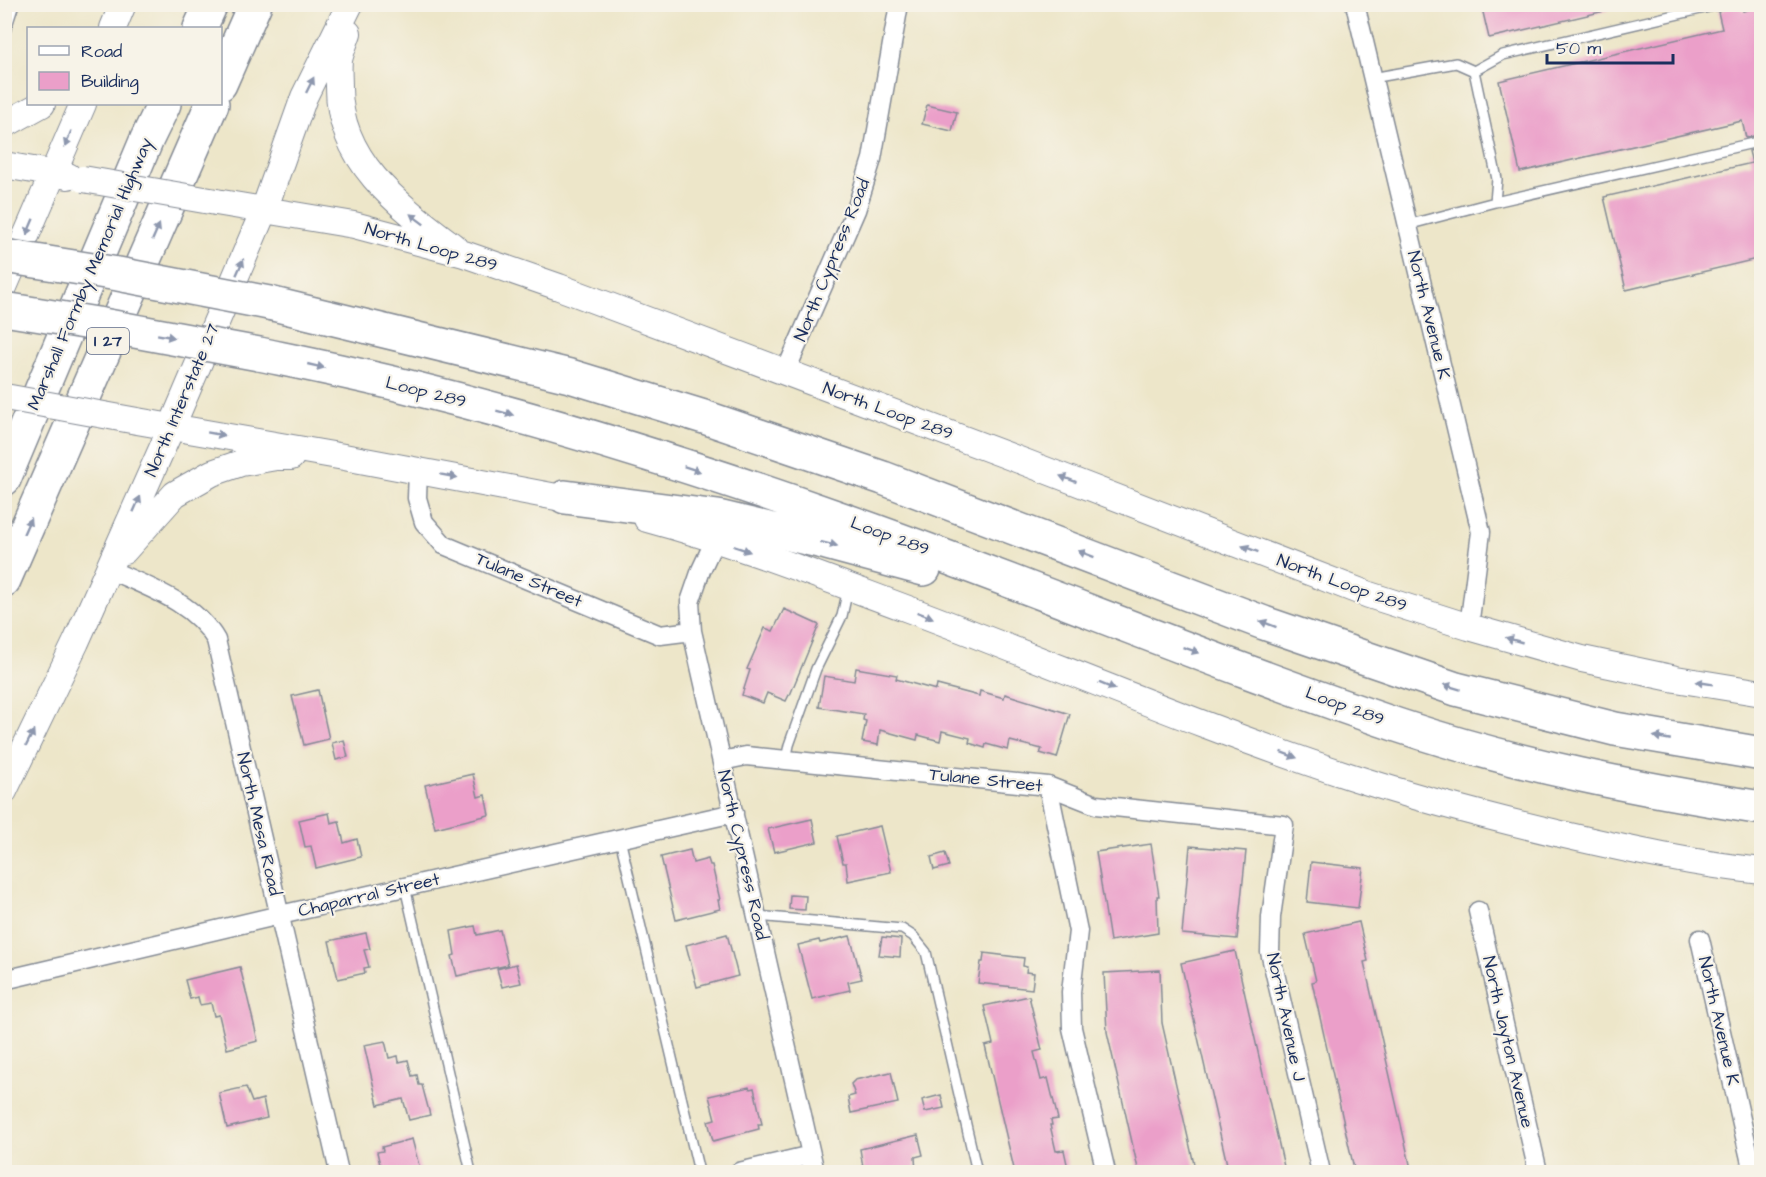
<svg xmlns="http://www.w3.org/2000/svg" width="1766" height="1177" font-family="'Architects Daughter',sans-serif">
  <rect width="100%" height="100%" fill="#f7f3e8"/>
  <filter id="ink" filterUnits="userSpaceOnUse"><feTurbulence type="fractalNoise" baseFrequency=".0167" numOctaves="2"/><feDisplacementMap in="SourceGraphic" scale="12" xChannelSelector="R" yChannelSelector="G"/><feConvolveMatrix kernelMatrix="1 2 1 2 8 2 1 2 1" color-interpolation-filters="sRGB"/></filter>
  <filter id="wash" filterUnits="userSpaceOnUse"><feTurbulence type="fractalNoise" baseFrequency=".008" numOctaves="4" result="noise"/><feDisplacementMap in="SourceGraphic" scale="24" xChannelSelector="R" yChannelSelector="G"/><feGaussianBlur stdDeviation="1.35" result="paint"/><feColorMatrix in="noise" values="0 0 0 0 0 0 0 0 0 0 0 0 0 0 0 0 0 1.4 0 .05"/><feComposite in="paint" operator="in"/></filter>
  <g filter="url(#wash)">
    <rect width="100%" height="100%" fill="#ede6c9"/>
    <g id="blocks">
      <path fill="#eb9fc9" d="M1481,4H1608L1609,10L1489,38Z
        M1729,4H1741L1743,11L1761,6V134L1746,138L1742,121L1520,172L1499,81L1722,29L1718,12L1726,9Z
        M927,105L957,112L952,131L922,124Z
        M1761,148V258L1626,290L1604,197L1752,163L1749,151Z
        M784,609L819,625L790,695H789L786,701L767,693L763,703L742,695L750,670L747,669L765,628L773,631Z
        M856,668L897,675L896,679L936,690L937,685L979,696L980,691L1004,698L1005,694L1070,714L1057,758L1040,753L1042,749L1010,741L1008,750L986,744L985,748L969,743L970,738L942,731L940,741L918,735L917,740L880,730L878,745L862,742L866,721L863,720L864,714L819,707L824,676L854,681Z
        M318,690L329,739L304,745L292,696Z
        M344,740L348,757L336,760L332,743Z
        M473,774L478,797L485,795L489,815L435,828L425,785Z
        M329,813L331,823L339,821L344,843L357,839L361,857L316,868L311,846L305,847L299,820Z
        M812,819L817,842L774,852L768,829Z
        M880,826L891,872L848,881L846,863H843L837,836Z
        M1151,844L1159,896H1157L1158,933L1110,941L1096,852Z
        M1190,846L1246,851L1237,939L1182,934Z
        M690,850L693,863L708,859L710,865H712L720,900H718L720,909L676,920L661,857Z
        M945,853L949,866L934,870L931,857Z
        M1311,862L1363,868L1358,908L1307,902Z
        M790,895L806,896L805,910L789,909Z
        M1359,922L1368,961L1364,962L1412,1173H1355L1312,982L1316,981L1305,934Z
        M475,926L477,935L500,930L508,965L457,976L452,956L455,955L451,931Z
        M366,933L370,949L364,950L369,967L364,968L365,973L338,979L329,941Z
        M727,934L738,976L697,987L686,945Z
        M850,936L862,979L848,982L850,990L812,999L798,945L819,940L820,943Z
        M882,937L901,939L900,957L879,955Z
        M1235,951L1285,1171L1278,1173H1229L1181,963Z
        M984,953L1024,958L1023,966L1027,967L1026,972L1034,973L1032,989L978,983L981,962H983Z
        M516,964L521,983L502,987L497,969Z
        M240,967L258,1041L227,1049L219,1015L214,1016L211,1003L200,1005L198,997L190,999L185,980Z
        M1160,970L1162,1023L1196,1173H1139L1107,1032L1104,973Z
        M1029,996L1042,1050L1034,1052L1041,1080L1048,1078L1058,1119L1051,1120L1052,1125H1050L1056,1151L1064,1150L1069,1173H1015L985,1046L993,1044L984,1006Z
        M385,1041L389,1058L398,1056L399,1062L408,1060L412,1076L417,1075L419,1085H422L430,1115L409,1120L403,1099L378,1105L364,1045Z
        M891,1072L898,1103L851,1113L848,1097L855,1095L851,1084L855,1080Z
        M246,1087L252,1102L263,1099L267,1118L227,1128L219,1093Z
        M749,1087L750,1089L754,1088L762,1124H758L759,1129L713,1141L708,1121L715,1119L709,1096Z
        M941,1095L944,1108L925,1112L922,1100Z
        M918,1135L923,1155L915,1157L916,1173H864L860,1149Z
        M412,1139L421,1173H382L377,1152L383,1151L382,1147Z"/>
    </g>
  </g>
  <g filter="url(#ink)">
    <use href="#blocks" fill-opacity="0" stroke="#848a94" stroke-width="1.5"/>
    <g fill="none" stroke-linecap="round" stroke-linejoin="round">
      <defs>
        <path id="service" d="M4,35L14,4
          M1474,71L1503,55L1722,4
          M1372,78L1456,63L1474,71L1497,179L1495,202L1407,225
          M1495,202L1762,141
          M786,760L789,745L816,669L842,616L848,589
          M620,839L699,1172
          M405,887L471,1172
          M757,916L902,929L913,936L926,952L977,1172"/>
        <path id="minor" d="M1355,4L1481,532L1469,627
          M785,373L856,210L872,159L899,4
          M418,470L417,498L424,522L444,545L660,635L692,631
          M715,540L701,570L690,602L692,631L815,1172
          M108,569C147,587 193,601 216,640L339,1172
          M722,761L746,756L1048,786L1096,805L1284,825L1271,917L1270,952L1321,1172
          M1048,786L1078,931L1071,992L1072,1028L1106,1172
          M1478,911L1538,1172
          M1700,939L1753,1172
          M4,980L280,915L734,813
          M739,1172L811,1155"/>
        <path id="secondary" d="M113,28L123,4
          M348,33C345,42 341,51 339,60C338,69 339,79 339,88C339,162 400,206 454,247
          M4,125L42,104
          M4,165L68,176
          M216,202L354,225L464,254L559,287L1027,463L1369,595L1469,627L1582,659L1676,679L1762,693
          M4,287L83,104
          M137,421L344,457L583,502
          M647,519C736,543 822,577 908,609C1055,664 1200,727 1349,776C1420,799 1492,818 1565,835C1630,850 1695,864 1762,871
          M124,551L175,494L212,473L241,463L276,457H291
          M4,791L76,642L172,426L264,210L304,97L350,4"/>
        <path id="motorway" d="M200,28L211,4
          M220,84L255,4
          M269,303L570,376L704,417L883,478L1264,623L1456,689L1615,729L1762,754
          M259,354C307,364 357,374 405,386C551,422 695,467 836,517C1025,583 1210,662 1400,726C1517,765 1639,789 1762,808
          M4,479L147,139L164,104
          M565,497L718,517L827,543L924,569
          M4,580L212,104"/>
      </defs>
      <use href="#service" stroke="#848a94" stroke-width="12"/>
      <use href="#minor" stroke="#848a94" stroke-width="21"/>
      <use href="#secondary" stroke="#848a94" stroke-width="28"/>
      <use href="#motorway" stroke="#848a94" stroke-width="36"/>
      <use href="#service" stroke="#fff" stroke-width="9"/>
      <use href="#minor" stroke="#fff" stroke-width="18"/>
      <use href="#secondary" stroke="#fff" stroke-width="26"/>
      <use href="#motorway" stroke="#fff" stroke-width="33"/>
      <defs>
        <path id="secondary-bridge" d="M83,179L216,202
          M5,397L137,421"/>
        <path id="motorway-bridge" d="M4,256L118,274L269,303
          M4,309L97,324L259,354"/>
      </defs>
      <use href="#secondary-bridge" stroke="#848a94" stroke-width="28" stroke-linecap="butt"/>
      <use href="#motorway-bridge" stroke="#848a94" stroke-width="36" stroke-linecap="butt"/>
      <use href="#secondary-bridge" stroke="#fff" stroke-width="26"/>
      <use href="#motorway-bridge" stroke="#fff" stroke-width="33"/>
    </g>
    <defs><path id="oneway-solid" d="M-6-.8H1V-3.2L6.5 0L1 3.2V.8H-6Z" transform="scale(1.5)"/></defs>
    <g fill="#8d97ae">
      <use href="#oneway-solid" transform="translate(310 85) rotate(-64)"/>
      <use href="#oneway-solid" transform="translate(68 139) rotate(112)"/>
      <use href="#oneway-solid" transform="translate(417 219) rotate(-143)"/>
      <use href="#oneway-solid" transform="translate(30 227) rotate(113)"/>
      <use href="#oneway-solid" transform="translate(156 232) rotate(-66)"/>
      <use href="#oneway-solid" transform="translate(240 267) rotate(-66)"/>
      <use href="#oneway-solid" transform="translate(166 336) rotate(10)"/>
      <use href="#oneway-solid" transform="translate(316 366) rotate(13)"/>
      <use href="#oneway-solid" transform="translate(505 413) rotate(15)"/>
      <use href="#oneway-solid" transform="translate(216 434) rotate(10)"/>
      <use href="#oneway-solid" transform="translate(692 469) rotate(18)"/>
      <use href="#oneway-solid" transform="translate(449 476) rotate(10)"/>
      <use href="#oneway-solid" transform="translate(1068 479) rotate(-159)"/>
      <use href="#oneway-solid" transform="translate(137 504) rotate(-66)"/>
      <use href="#oneway-solid" transform="translate(27 526) rotate(-66)"/>
      <use href="#oneway-solid" transform="translate(829 544) rotate(14)"/>
      <use href="#oneway-solid" transform="translate(742 549) rotate(19)"/>
      <use href="#oneway-solid" transform="translate(1250 549) rotate(-159)"/>
      <use href="#oneway-solid" transform="translate(1086 554) rotate(-159)"/>
      <use href="#oneway-solid" transform="translate(925 615) rotate(21)"/>
      <use href="#oneway-solid" transform="translate(1268 624) rotate(-160)"/>
      <use href="#oneway-solid" transform="translate(1514 640) rotate(-164)"/>
      <use href="#oneway-solid" transform="translate(1191 650) rotate(19)"/>
      <use href="#oneway-solid" transform="translate(1704 683) rotate(-171)"/>
      <use href="#oneway-solid" transform="translate(1107 686) rotate(22)"/>
      <use href="#oneway-solid" transform="translate(1452 687) rotate(-163)"/>
      <use href="#oneway-solid" transform="translate(30 738) rotate(-64)"/>
      <use href="#oneway-solid" transform="translate(1662 738) rotate(-169)"/>
      <use href="#oneway-solid" transform="translate(1289 755) rotate(20)"/>
    </g>
  </g>
  <g text-anchor="middle" dominant-baseline="central" stroke-width="4.5" stroke-linejoin="round" paint-order="stroke">
    <rect fill="#f7f3e8" stroke="#5d6a87" stroke-width="1.5" x="87" y="328" width="42" height="26" rx="4.5"/>
    <g font-size="16" font-weight="bold" fill="#1b2f5e">
      <text x="108" y="341">I 27</text>
    </g>
    <g font-size="18" fill="#1b2f5e" stroke="#f7f3e8">
      <text transform="translate(431 247) rotate(16)">North Loop 289</text>
      <text transform="translate(832 260) rotate(-68)">North Cypress Road</text>
      <text transform="translate(90 274) rotate(-67)">Marshall Formby Memorial Highway</text>
      <text transform="translate(1429 315) rotate(76)">North Avenue K</text>
      <text transform="translate(426 392) rotate(14)">Loop 289</text>
      <text transform="translate(182 400) rotate(-67)">North Interstate 27</text>
      <text transform="translate(888 411) rotate(20)">North Loop 289</text>
      <text transform="translate(890 536) rotate(20)">Loop 289</text>
      <text transform="translate(529 580) rotate(23)">Tulane Street</text>
      <text transform="translate(1342 583) rotate(20)">North Loop 289</text>
      <text transform="translate(1345 706) rotate(20)">Loop 289</text>
      <text transform="translate(986 780) rotate(6)">Tulane Street</text>
      <text transform="translate(259 824) rotate(77)">North Mesa Road</text>
      <text transform="translate(743 855) rotate(77)">North Cypress Road</text>
      <text transform="translate(369 895) rotate(-13)">Chaparral Street</text>
      <text transform="translate(1286 1017) rotate(78)">North Avenue J</text>
      <text transform="translate(1719 1021) rotate(77)">North Avenue K</text>
      <text transform="translate(1508 1042) rotate(77)">North Jayton Avenue</text>
    </g>
  </g>
  <rect width="1766" height="1177" fill="none" stroke="#f7f3e8" stroke-width="24"/>
  <rect x="27" y="27" width="195" height="78" fill="#f7f3e8" stroke="#9fa5b1" stroke-width="1.5"/>
  <rect x="39" y="46" width="30" height="9" fill="#ffffff" stroke="#9fa5b1" stroke-width="1.5"/>
  <text x="81" y="57" font-size="18" fill="#1b2f5e">Road</text>
  <rect x="39" y="72" width="30" height="18" fill="#eb9fc9" stroke="#9fa5b1" stroke-width="1.5"/>
  <text x="81" y="87" font-size="18" fill="#1b2f5e">Building</text>
  <path d="M1547 54v9h126v-9" fill="none" stroke="#1b2f5e" stroke-width="3"/>
  <text x="1556" y="54" font-size="18" fill="#1b2f5e" stroke="#f7f3e8" stroke-width="4.5" paint-order="stroke">50 m</text>
</svg>
